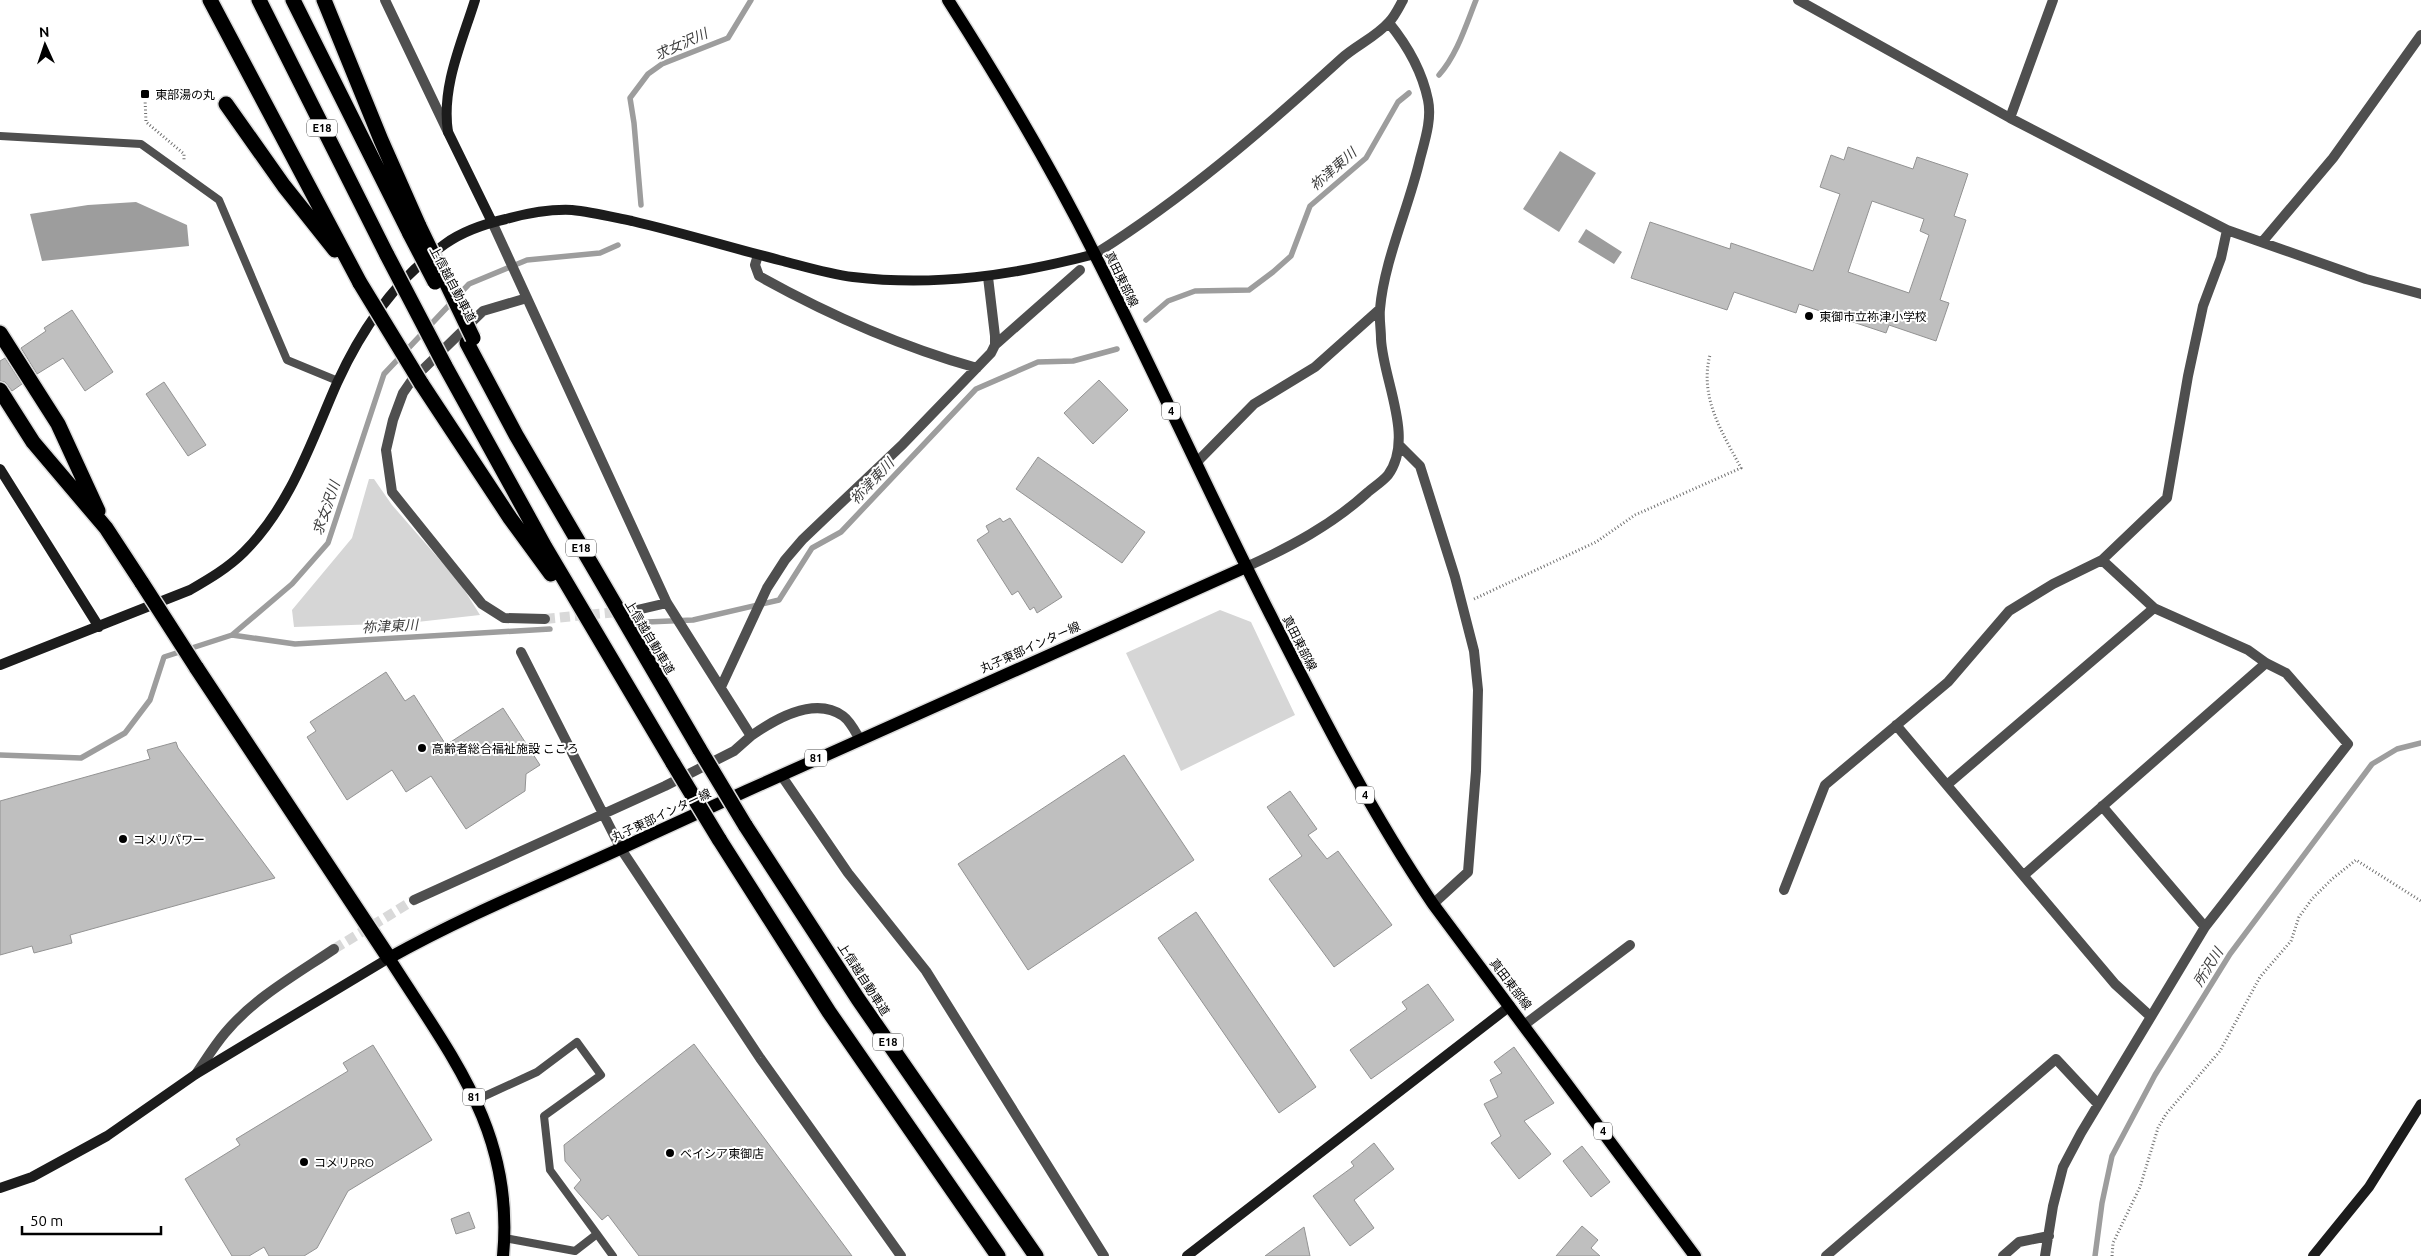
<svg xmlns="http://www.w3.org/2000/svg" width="2421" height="1256" font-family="Ubuntu,'Noto Sans JP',sans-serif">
  <rect width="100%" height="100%" fill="#fff"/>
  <path fill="#d6d6d6" d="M369,479H374L392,505L460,583L480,615L408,623L294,627L292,610L352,538Z
    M1220,610L1251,622L1295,715L1181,771L1126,653Z"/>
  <path fill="#9d9d9d" d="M1560,151L1596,173L1559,232L1523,209Z
    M136,202L187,225L189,246L42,261L30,214L88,205Z
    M1586,229L1622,252L1614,264L1578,242Z"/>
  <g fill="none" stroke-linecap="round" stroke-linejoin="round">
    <path stroke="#9d9d9d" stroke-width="5.5" d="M1439,75C1457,55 1466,25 1476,0
      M641,205L634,123L630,98L648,74L662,64L728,38L751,0
      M1146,320L1168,301L1195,291L1249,290L1273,272L1291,256L1310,206L1366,158L1398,102L1409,93
      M647,622L693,620L779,600L812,548L841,532L976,389L1038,362L1073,361L1117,349
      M232,635L295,644L550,629
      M0,755L81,758L125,733L150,700L164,657L232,635L292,584L328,543L384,374L469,284L527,260L600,253L618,245
      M2095,1256L2102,1203L2112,1156L2155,1075L2230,954L2372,764L2397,749L2421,743"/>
  </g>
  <path fill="#bfbfbf" stroke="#939393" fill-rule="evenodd" d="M1848,147L1913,169L1917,157L1968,174L1954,216L1966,220L1940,300L1949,303L1936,341L1889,325L1886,333L1799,304L1796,313L1734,292L1727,310L1631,278L1650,222L1730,249L1731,243L1813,271L1840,194L1820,187L1831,155L1844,160ZM1872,201L1924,219L1920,231L1929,235L1909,293L1848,272Z
    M72,310L113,372L85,391L63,358L37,374L21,348L46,331L44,328Z
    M5,358L22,384L12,391L5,382L0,381V361Z
    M1099,380L1128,410L1093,444L1064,413Z
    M164,382L206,445L188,456L146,394Z
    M1038,457L1145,532L1122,563L1016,489Z
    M1000,518L1003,522L1010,518L1062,597L1037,613L1034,607L1030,610L1018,591L1012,595L977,540L989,532L986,526Z
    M386,672L405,701L414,695L446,745L503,708L540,765L526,774L525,791L466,829L431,776L406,792L392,770L347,800L307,737L316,731L310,722Z
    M176,742L178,748L275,878L70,935L72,943L34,953L32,946L0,955V801L150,759L147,750Z
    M1124,755L1194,860L1028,970L958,864Z
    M1290,791L1317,829L1308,835L1327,859L1338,851L1392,925L1334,967L1269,879L1302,856L1267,807Z
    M1196,912L1316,1087L1279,1113L1158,938Z
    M1428,984L1454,1020L1371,1079L1350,1050L1407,1009L1402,1002Z
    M694,1044L852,1256H639L608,1215L602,1220L574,1188L581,1180L565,1161L564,1145Z
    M373,1045L432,1140L348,1191L317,1248L304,1256H269L264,1247L249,1256H232L185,1179L240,1145L236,1139L348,1071L343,1063Z
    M1514,1047L1554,1103L1524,1121L1551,1154L1519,1179L1491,1143L1501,1136L1484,1104L1498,1097L1490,1080L1502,1073L1494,1062Z
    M1374,1143L1394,1169L1354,1200L1374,1228L1350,1246L1313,1196L1354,1166L1351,1162Z
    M1582,1146L1610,1182L1591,1197L1563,1161Z
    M469,1212L475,1228L456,1234L451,1219Z
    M1582,1226L1598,1240L1591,1248L1600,1256H1556Z
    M1304,1227L1310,1256H1265Z"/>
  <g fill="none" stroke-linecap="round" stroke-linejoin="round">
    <path stroke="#d9d9d9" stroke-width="10" stroke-dasharray="10 5" stroke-linecap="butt" d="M545,619L637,610
      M334,949L414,900"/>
    <defs>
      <path id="primary" d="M948,0C1001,83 1051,167 1095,255C1155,373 1209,494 1269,612C1320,712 1370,811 1433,904L1695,1256
        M503,1256C515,1132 451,1056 389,958C473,911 563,876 650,835C848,744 1047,655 1246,567"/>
      <path id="highway" d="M210,0L360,283
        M259,0L387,255
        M293,0L410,234
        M324,0L381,140L419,226
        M226,104L284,186L335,250
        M0,333L58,424L98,511
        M467,343L516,435L700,750
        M444,364L545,547L673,763
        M421,383L510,518L551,574
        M0,390L33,442L106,528L142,583
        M196,667L389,958
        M745,825L858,999L1036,1256
        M719,839L829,1012L998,1256"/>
    </defs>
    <use href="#primary" stroke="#dbdbdb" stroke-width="15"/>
    <use href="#highway" stroke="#dbdbdb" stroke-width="18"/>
    <path stroke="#717171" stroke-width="3" stroke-dasharray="1 2.5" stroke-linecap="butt" d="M145,99L146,122L184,154V161
      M1474,599L1596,542L1635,515L1741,468C1722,432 1699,397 1710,355
      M2112,1256L2113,1243L2140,1187L2158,1128L2166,1114L2220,1051L2260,977L2291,941L2299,917L2312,899L2332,879L2356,860L2421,901"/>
    <path stroke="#4f4f4f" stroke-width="8" d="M0,136L141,144L219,200L287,360L338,381
      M476,1100L537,1072L577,1042L601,1075L544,1116L550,1170L597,1234
      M505,1238L575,1251L597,1234L613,1256"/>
    <path stroke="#4f4f4f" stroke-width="10" d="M385,0L448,132
      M1798,0L2010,118L2227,230L2366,279L2421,294
      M2010,118L2053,0
      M2263,241L2333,158L2421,35
      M1095,254C1184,198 1263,130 1341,59C1355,46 1376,37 1389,22C1395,16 1399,7 1403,0
      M758,255L755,265L759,276C829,315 899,346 977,368
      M527,298L483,311L412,380L403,393L393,420L386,450L392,492L482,604L504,618L545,619
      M995,345L1080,270
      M1400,446L1420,466L1455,577L1474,651L1478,690L1476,771L1468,872L1433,904
      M1196,463L1254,404L1315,367L1380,309
      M1246,567C1290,547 1332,525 1368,492C1374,487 1383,481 1388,475C1415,438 1383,380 1381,339C1381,329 1379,318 1380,309C1384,261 1409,207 1420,159C1425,140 1432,119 1428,100C1422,71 1407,45 1389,23
      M637,610L667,603
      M521,652L621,849L760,1058L901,1256
      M721,687L767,588L785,560L803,539L903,444L991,353L995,345V336L988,277
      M1896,725L2115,984L2150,1016
      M751,736C775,719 815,696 843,716C850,721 855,731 859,738
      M781,775L848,873L926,971L1104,1256
      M1948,784L2154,608
      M2102,806L2205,927
      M2024,875L2266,663
      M1784,890L1825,785L1948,682L2009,611L2053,584L2102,560L2167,498L2188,376L2203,306L2221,258L2227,230
      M414,900L665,786L734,751L751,736L667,603L492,222
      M1524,1025L1630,945
      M196,1074C205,1061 214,1046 225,1033C254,998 297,974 334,949
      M1826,1256L2056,1059L2098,1104
      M2003,1256L2019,1242L2049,1236
      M2045,1256L2053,1206L2063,1167L2081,1133L2205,927L2348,744L2286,673L2266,663L2248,650L2154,608L2102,560"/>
    <path stroke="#1c1c1c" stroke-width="10" d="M475,0C462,42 441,87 448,132L492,222
      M0,469L99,627
      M0,665L190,590C209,579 228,568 244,552C291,505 311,442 337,383C362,328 396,279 445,244C463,231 484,224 506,219C528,213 550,209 572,210C592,212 612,217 632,221C683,233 732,248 783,261C806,267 829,274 853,277C936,287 1015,275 1095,254
      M0,1188L32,1177L107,1136L196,1074L389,958
      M1187,1256L1510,1006
      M2313,1256L2369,1187L2421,1104"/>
    <use href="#primary" stroke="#000" stroke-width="12"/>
    <use href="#highway" stroke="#000" stroke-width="15"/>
    <defs>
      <path id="highway-bridge" d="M419,226L473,338
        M410,234L435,282
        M387,255L444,364
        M360,283L421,383
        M142,583L196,667
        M700,750L745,825
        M673,763L719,839"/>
    </defs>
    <use href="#highway-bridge" stroke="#dbdbdb" stroke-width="18" stroke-linecap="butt"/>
    <use href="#highway-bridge" stroke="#000" stroke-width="15"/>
  </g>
  <g fill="#000" stroke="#fff" stroke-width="2">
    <rect x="140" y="89" width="10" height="10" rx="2.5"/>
    <circle cx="1809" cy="316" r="5"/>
    <circle cx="422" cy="748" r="5"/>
    <circle cx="123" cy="839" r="5"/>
    <circle cx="670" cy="1153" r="5"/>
    <circle cx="304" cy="1162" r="5"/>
  </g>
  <g text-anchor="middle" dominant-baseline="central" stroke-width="4" stroke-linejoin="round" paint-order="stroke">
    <g fill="#fff" stroke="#4c4c4c" stroke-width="1">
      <rect x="307" y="119.5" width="30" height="17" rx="4"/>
      <rect x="1162" y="402.5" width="18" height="17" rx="4"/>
      <rect x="566" y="539.5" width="30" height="17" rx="4"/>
      <rect x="805" y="749.5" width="22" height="17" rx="4"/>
      <rect x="1356" y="786.5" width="18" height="17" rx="4"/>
      <rect x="873" y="1033.5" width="30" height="17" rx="4"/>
      <rect x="463" y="1088.5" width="22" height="17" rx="4"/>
      <rect x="1594" y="1122.5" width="18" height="17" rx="4"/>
    </g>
    <g font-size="11" font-weight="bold" fill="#000">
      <text x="322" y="128">E18</text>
      <text x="1171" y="411">4</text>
      <text x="581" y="548">E18</text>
      <text x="816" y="758">81</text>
      <text x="1365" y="795">4</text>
      <text x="888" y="1042">E18</text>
      <text x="474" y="1097">81</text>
      <text x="1603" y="1131">4</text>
    </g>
    <g font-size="12" fill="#000" stroke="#fff" text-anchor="start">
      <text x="155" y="94">東部湯の丸</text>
      <text x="1819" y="316">東御市立祢津小学校</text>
      <text x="432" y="748">高齢者総合福祉施設 こころ</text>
      <text x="133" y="839">コメリパワー</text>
      <text x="680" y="1153">ベイシア東御店</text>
      <text x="314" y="1162">コメリPRO</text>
    </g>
    <g font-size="12" fill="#000" stroke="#fff">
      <text transform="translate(1122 279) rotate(64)">真田東部線</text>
      <text transform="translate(453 284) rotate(62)">上信越自動車道</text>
      <text transform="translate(650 637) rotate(59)">上信越自動車道</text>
      <text transform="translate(1300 643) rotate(63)">真田東部線</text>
      <text transform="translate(1030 647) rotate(-24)">丸子東部インター線</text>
      <text transform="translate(661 815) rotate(-25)">丸子東部インター線</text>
      <text transform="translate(864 979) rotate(57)">上信越自動車道</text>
      <text transform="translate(1511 984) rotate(53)">真田東部線</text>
    </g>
    <g font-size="14" font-style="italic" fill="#3e3e3e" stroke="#fff">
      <text transform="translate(681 44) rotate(-24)">求女沢川</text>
      <text transform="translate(1333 169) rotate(-41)">祢津東川</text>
      <text transform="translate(872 481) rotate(-47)">祢津東川</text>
      <text transform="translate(326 508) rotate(-71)">求女沢川</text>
      <text transform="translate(390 626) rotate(-3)">祢津東川</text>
      <text transform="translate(2208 967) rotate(-58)">所沢川</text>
    </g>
  </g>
  <g transform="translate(45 45) rotate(357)" stroke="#ffffff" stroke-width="4" paint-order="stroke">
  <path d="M0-4L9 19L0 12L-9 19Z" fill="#000000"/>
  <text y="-8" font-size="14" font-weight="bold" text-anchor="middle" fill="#000000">N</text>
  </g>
  <path d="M22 1226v8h139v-8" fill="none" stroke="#000000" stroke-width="2.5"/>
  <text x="30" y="1226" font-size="15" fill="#000000" stroke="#ffffff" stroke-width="4" paint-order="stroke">50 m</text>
</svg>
